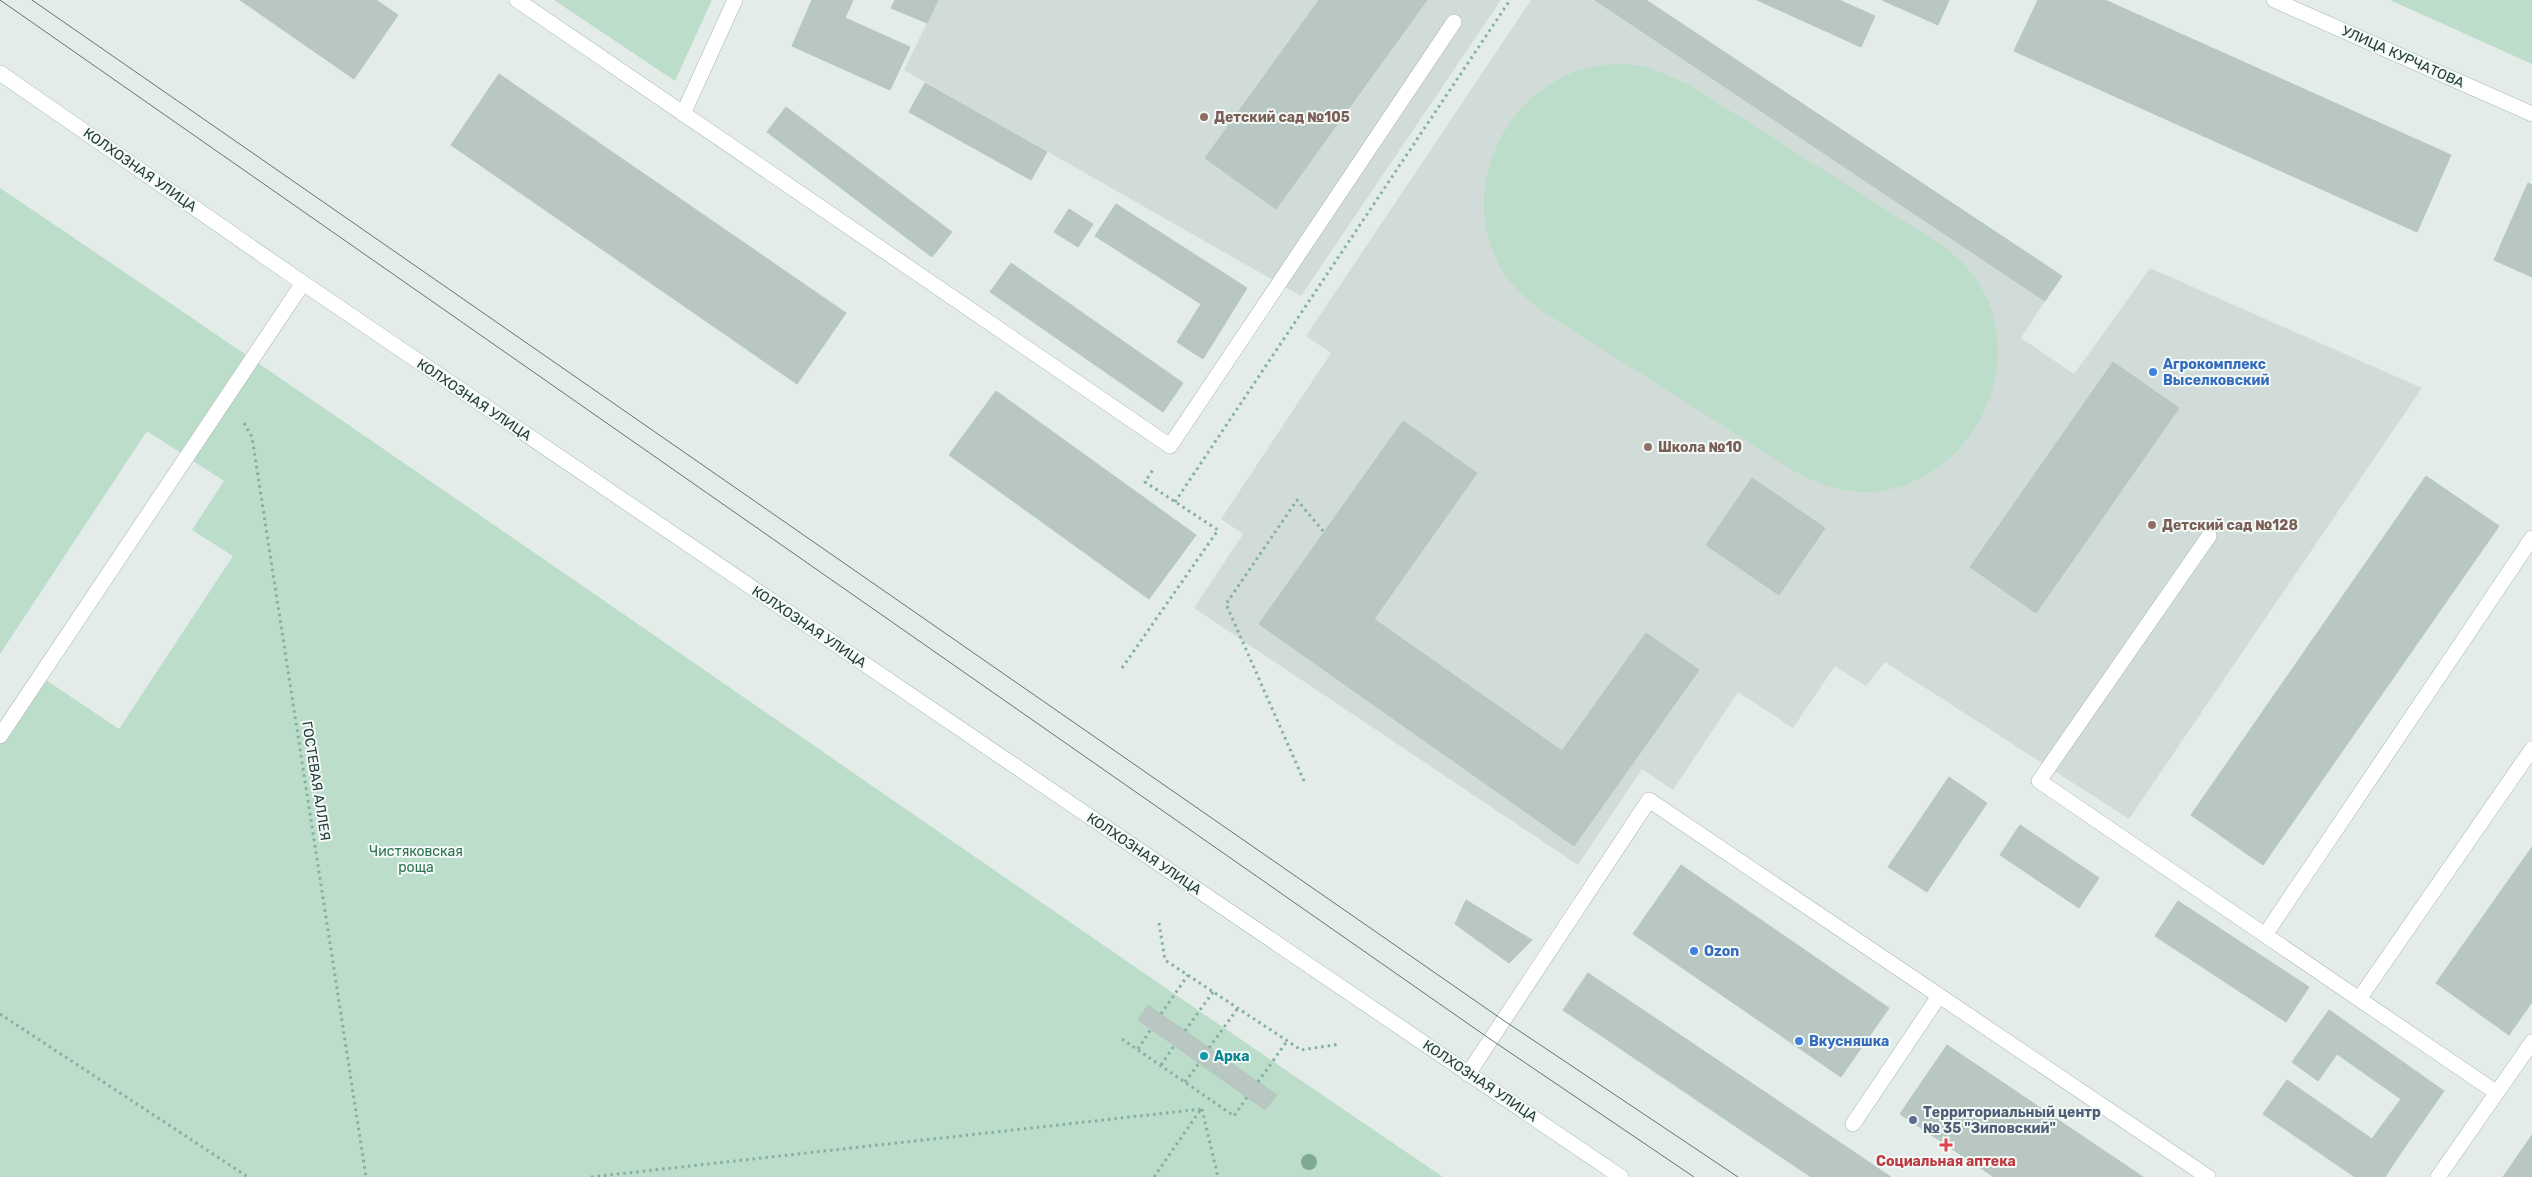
<svg xmlns="http://www.w3.org/2000/svg" width="2532" height="1177" font-family="Rubik,sans-serif">
  <rect width="100%" height="100%" fill="#e3ece9"/>
  <path fill="#d1dcd8" d="M938,0H1501L1301,296L904,70Z
    M1531,0H1595L2045,301L2021,338L2074,374L2150,268L2422,388L2129,819L1885,662L1866,686L1835,666L1793,728L1738,692L1673,790L1642,769L1578,865L1194,608L1243,534L1221,519L1331,353L1306,336Z"/>
  <path fill="#bcddc9" fill-rule="evenodd" d="M554,0H712L675,81Z
    M2390,0H2532V64Z
    M1625,64L1647,67L1688,84L1940,244C1952,253 1964,263 1973,275C2033,355 1978,476 1881,491C1850,495 1821,486 1794,471L1542,311C1524,297 1507,282 1497,261C1461,189 1503,94 1580,70C1594,65 1609,64 1625,64Z
    M0,188C484,514 960,850 1443,1177H0V736L40,676L119,729L233,556L192,530L224,481L147,431L0,654ZM1138,1020L1277,1095L1265,1110Z"/>
  <path fill="#b8c7c2" stroke="#b5c6c1" d="M240,0H376L398,15L354,79Z
    M812,0H853L845,18L910,47L890,90L792,46Z
    M895,0H938L927,23L891,8Z
    M1319,0H1427L1276,209L1205,158Z
    M1595,0H1646L2062,276L2045,301Z
    M1757,0H1839L1875,16L1861,47Z
    M1882,0H1949L1938,25Z
    M2038,0H2105L2451,155L2417,232L2014,51Z
    M499,74L846,313L797,384L451,145Z
    M925,83L1047,152L1031,180L909,112Z
    M786,107L952,232L932,257L767,132Z
    M2528,183L2532,185V277L2494,260Z
    M1116,204L1247,288L1203,359L1177,342L1201,304L1095,236Z
    M1069,209L1093,224L1078,247L1054,232Z
    M1011,263L1183,383L1163,412L990,292Z
    M2113,362L2179,408L2036,613L1970,567Z
    M996,391L1196,535L1149,599L949,455Z
    M1403,421L1477,473L1374,619L1562,751L1646,633L1699,670L1574,846L1259,624Z
    M2426,476L2499,526L2263,865L2191,815Z
    M1752,478L1825,528L1779,595L1706,545Z
    M1949,777L1987,803L1927,892L1888,867Z
    M2020,825L2099,878L2079,908L2000,855Z
    M2532,847V1002L2509,1035L2436,983Z
    M1681,865L1889,1008L1841,1077L1633,934Z
    M1466,900L1532,940L1509,963L1455,924Z
    M2178,901L2309,987L2286,1022L2155,936Z
    M1588,973L1891,1177H1811L1563,1010Z
    M1148,1005L1277,1095L1265,1110L1138,1020Z
    M2329,1010L2444,1091L2398,1157L2372,1139L2401,1099L2337,1054L2318,1081L2292,1062Z
    M1947,1045L2143,1177H1994L1900,1114Z
    M2287,1080L2398,1157L2385,1177H2355L2263,1114Z
    M2532,1135V1177H2503Z"/>
  <g fill="none" stroke-linecap="round" stroke-linejoin="round">
    <defs>
      <path id="lane" d="M517,0L1170,446L1454,22
        M683,114L735,0
        M2209,536L2039,781L2497,1093
        M0,736L303,283
        M2265,935L2532,538
        M2359,999L2532,749
        M1468,1074L1649,800L2208,1177
        M1853,1124L1939,996
        M2438,1177L2532,1042"/>
      <path id="street" d="M2274,0L2532,114"/>
      <path id="secondary" d="M0,73L303,283L1621,1177"/>
    </defs>
    <use href="#lane" stroke="#a6b4b1" stroke-width="16"/>
    <use href="#street" stroke="#a6b4b1" stroke-width="16"/>
    <use href="#secondary" stroke="#a1b8b2" stroke-width="16"/>
    <path stroke="#84afa6" stroke-width="3" stroke-dasharray="2.5 4" stroke-linecap="butt" d="M244,423L252,437L366,1177
      M1175,502L1510,0
      M1122,668L1218,530L1145,482L1154,468
      M1304,781L1226,604L1297,500L1324,532
      M1159,923L1165,960L1301,1050L1340,1044
      M0,1014L248,1177
      M1161,1014L1188,975
      M1185,1031L1213,992
      M1122,1039L1234,1116L1247,1097
      M1209,1048L1238,1008
      M1138,1049L1151,1029
      M1161,1065L1174,1046
      M1185,1082L1199,1063
      M1258,1082L1287,1041
      M1202,1109L1218,1177
      M591,1177L1202,1109
      M1154,1177L1201,1109"/>
    <use href="#lane" stroke="#fff" stroke-width="15"/>
    <use href="#street" stroke="#fff" stroke-width="15"/>
    <use href="#secondary" stroke="#fff" stroke-width="15"/>
    <path stroke="#5e7874" stroke-width="1" d="M0,0L1490,1039L1694,1177
      M32,0L1503,1020L1738,1177"/>
  </g>
  <circle fill="#7fa995" cx="1309" cy="1162" r="8"/>
  <g fill="#8d6e63" stroke="#f3f9f7" stroke-width="2">
    <circle cx="1204" cy="117" r="5"/>
    <circle cx="1648" cy="447" r="5"/>
    <circle cx="2152" cy="525" r="5"/>
  </g>
  <g fill="#3f7fe0" stroke="#f3f9f7" stroke-width="2">
    <circle cx="2153" cy="372" r="5"/>
    <circle cx="1694" cy="951" r="5"/>
    <circle cx="1799" cy="1041" r="5"/>
  </g>
  <circle fill="#0f9aa8" stroke="#f3f9f7" stroke-width="2" cx="1204" cy="1056" r="5"/>
  <circle fill="#5c6f8a" stroke="#f3f9f7" stroke-width="2" cx="1913" cy="1120" r="5"/>
  <path fill="#e0444e" stroke="#f3f9f7" stroke-width="2" d="M1943.5 1137.5h5v5h5v5h-5v5h-5v-5h-5v-5h5z"/>
  <g text-anchor="middle" dominant-baseline="central" stroke-width="4" stroke-linejoin="round" paint-order="stroke">
    <g font-size="14" fill="#233d39" stroke="#f3f9f7">
      <text transform="translate(2403 57) rotate(24)">УЛИЦА КУРЧАТОВА</text>
      <text transform="translate(140 170) rotate(35)">КОЛХОЗНАЯ УЛИЦА</text>
      <text transform="translate(474 400) rotate(34)">КОЛХОЗНАЯ УЛИЦА</text>
      <text transform="translate(809 627) rotate(34)">КОЛХОЗНАЯ УЛИЦА</text>
      <text transform="translate(316 781) rotate(81)">ГОСТЕВАЯ АЛЛЕЯ</text>
      <text transform="translate(1144 854) rotate(34)">КОЛХОЗНАЯ УЛИЦА</text>
      <text transform="translate(1480 1081) rotate(34)">КОЛХОЗНАЯ УЛИЦА</text>
    </g>
    <g font-size="14" font-weight="bold" fill="#785e54" stroke="#f3f9f7" text-anchor="start">
      <text x="1214" y="117">Детский сад №105</text>
      <text x="1658" y="447">Школа №10</text>
      <text x="2162" y="525">Детский сад №128</text>
    </g>
    <g font-size="14" font-weight="bold" fill="#366cbe" stroke="#f3f9f7" text-anchor="start">
      <text x="2163" y="364">Агрокомплекс<tspan x="2163" dy="16">Выселковский</tspan></text>
      <text x="1704" y="951">Ozon</text>
      <text x="1809" y="1041">Вкусняшка</text>
    </g>
    <g font-size="14" fill="#2e7350" stroke="#f3f9f7">
      <text x="416" y="851">Чистяковская<tspan x="416" dy="16">роща</tspan></text>
    </g>
    <g font-size="14" font-weight="bold" fill="#0d838f" stroke="#f3f9f7" text-anchor="start">
      <text x="1214" y="1056">Арка</text>
    </g>
    <g font-size="14" font-weight="bold" fill="#4e5e75" stroke="#f3f9f7" text-anchor="start">
      <text x="1923" y="1112">Территориальный центр<tspan x="1923" dy="16">№ 35 "Зиповский"</tspan></text>
    </g>
    <g font-size="14" font-weight="bold" fill="#be3a42" stroke="#f3f9f7">
      <text x="1946" y="1161">Социальная аптека</text>
    </g>
  </g>
</svg>
